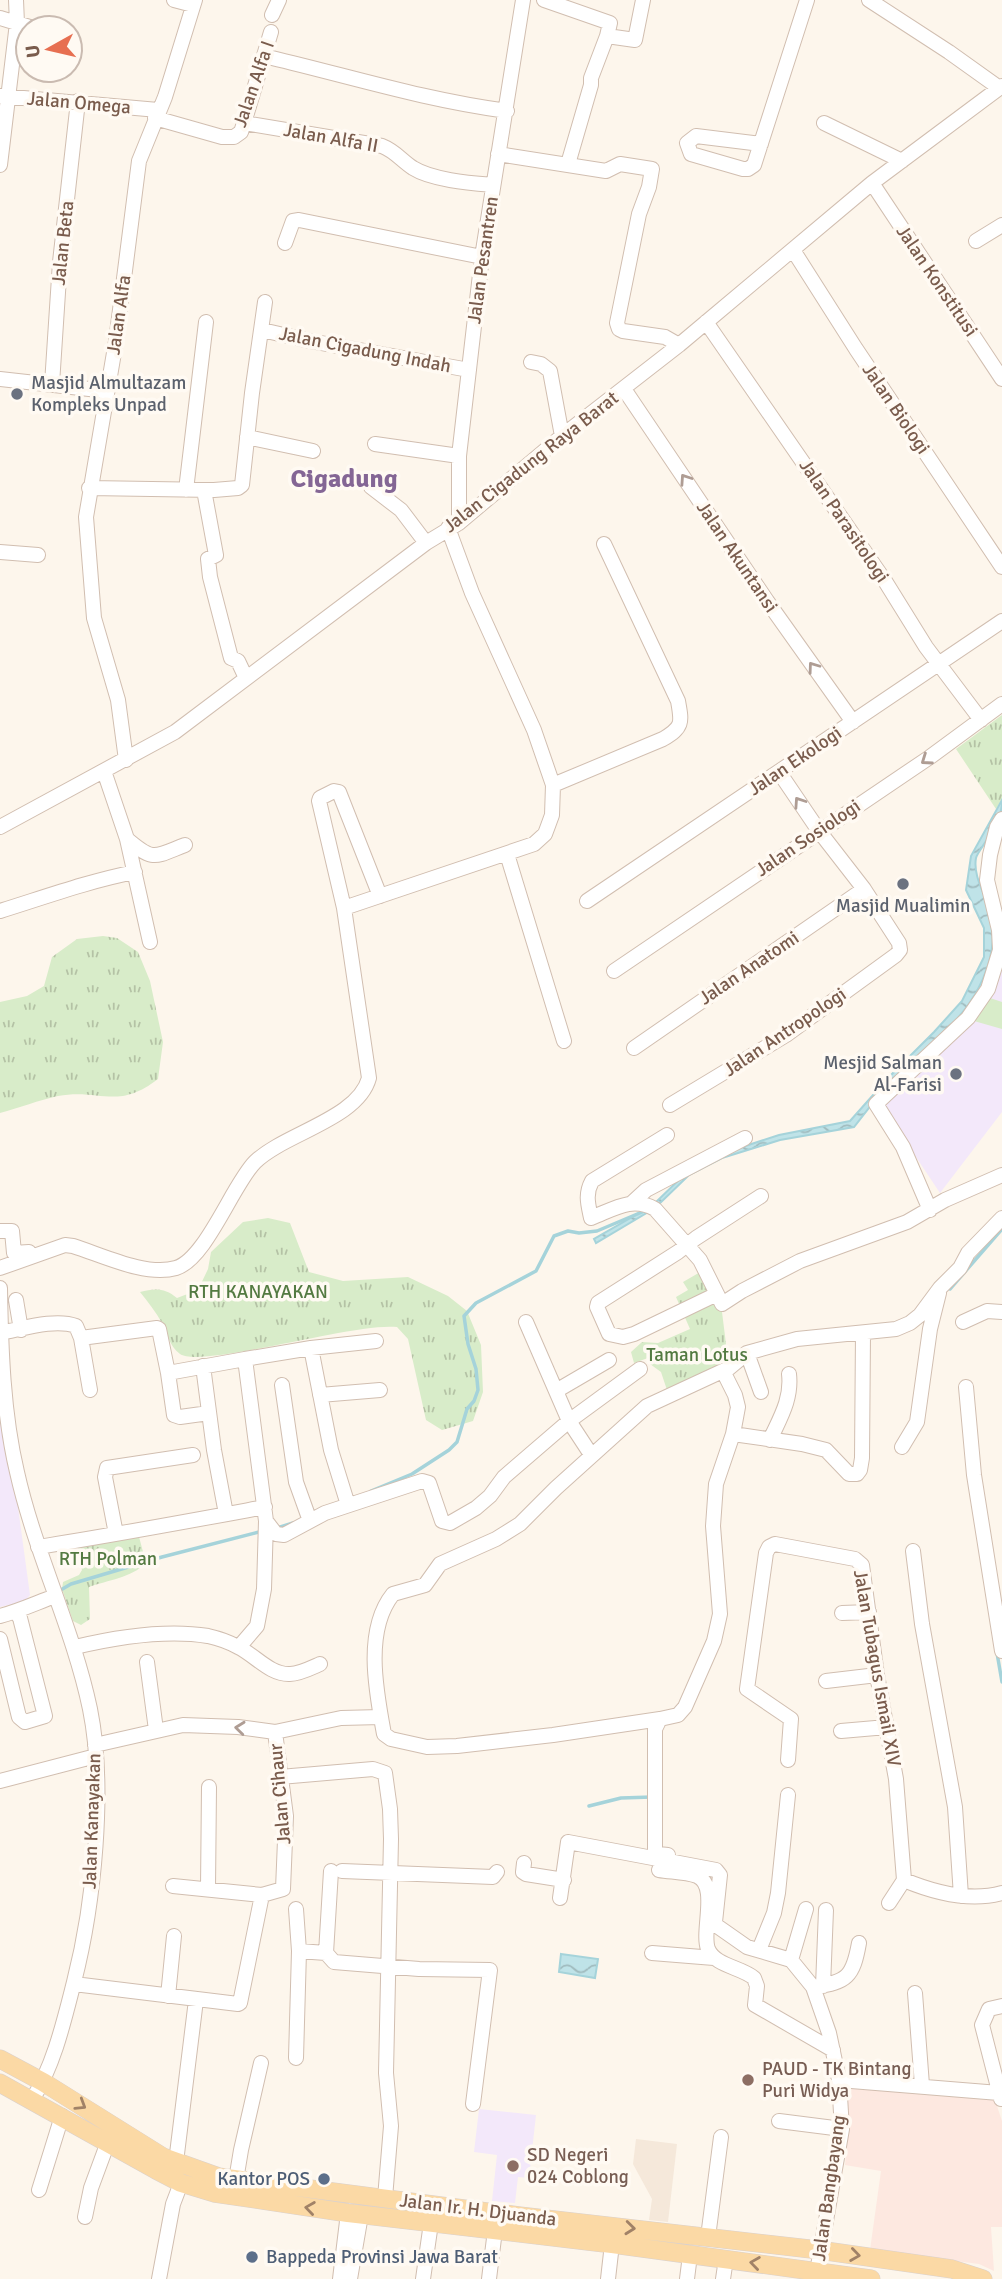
<svg xmlns="http://www.w3.org/2000/svg" width="1002" height="2279" font-family="Signika,sans-serif">
  <defs>
    <pattern id="grass-tufts" width="24" height="20" patternUnits="userSpaceOnUse" patternTransform="scale(1.75)"><rect width="24" height="20" fill="#d8ecc9"/><path d="M3 7l-1-3M5 7V3M7 7l1-3M15 17l-1-3M17 17v-4M19 17l1-3" fill="none" stroke="#b4c2a5"/></pattern>
    <pattern id="water-waves" width="16" height="10" patternUnits="userSpaceOnUse" patternTransform="scale(1.75)"><rect width="16" height="10" fill="#bfe3e8"/><path d="M0 5q4-4 8 0t8 0" fill="none" stroke="#a0bbbe"/></pattern>
  </defs>
  <rect width="100%" height="100%" fill="#fdf6ec"/>
  <path fill="#f5e8da" d="M636,2139L677,2144L668,2222L649,2220L652,2199L633,2164Z"/>
  <path fill="#fde8e0" d="M840,2082L993,2094L1002,2121V2227H991L994,2271L979,2264L870,2250L881,2171L845,2165L848,2136Z"/>
  <path fill="#f3e8fa" d="M1002,952V1112L940,1193L882,1106L956,1037Z
    M0,1376L30,1595L25,1601L0,1607Z
    M479,2109L536,2115L529,2178L518,2177L515,2203L492,2201L497,2155L474,2152Z"/>
  <path fill="url(#grass-tufts)" d="M1002,715V800L996,809L956,749Z
    M103,936L117,938L138,952L150,981L163,1042L158,1079C117,1111 100,1088 58,1096C39,1100 19,1108 0,1113V1002L27,996L44,986L52,957L77,939Z
    M268,1218L290,1223L309,1272L343,1281L408,1277L448,1296L467,1311L481,1345L483,1392L473,1421L442,1430L426,1420L408,1339L397,1327C355,1322 201,1369 180,1354C169,1346 168,1334 162,1323C156,1312 148,1302 140,1292C155,1288 165,1288 177,1298L198,1290L208,1269L211,1252L243,1222Z
    M702,1271L721,1304L729,1368L667,1390L661,1372L650,1364L648,1358L634,1363L631,1352L642,1342L658,1343L690,1329L676,1297L688,1290L683,1282Z
    M138,1533L146,1563C131,1578 108,1580 89,1587L90,1619L81,1625L73,1621L62,1589L63,1582L79,1575L82,1570L77,1555L78,1547Z"/>
  <path fill="#d8ecc9" d="M990,998L1002,1002V1029L974,1021Z"/>
  <path fill="url(#water-waves)" stroke="#a5d3da" stroke-width="2" d="M1002,800C1002,818 994,829 984,844C982,848 977,854 976,858C973,874 983,891 988,905C1002,945 984,989 957,1019L876,1099L854,1127L780,1140L722,1158L689,1175L655,1208L596,1243L594,1239L653,1205L688,1171L721,1154L779,1135L850,1121L890,1076L934,1032L962,1001L984,957V928L966,890L971,856Z
    M561,1954L598,1959L595,1978L559,1972Z"/>
  <g fill="none" stroke-linecap="round" stroke-linejoin="round">
    <path stroke="#a5d3da" stroke-width="3.5" d="M950,1289L1002,1229
      M371,1491L412,1474L449,1450L457,1442L467,1409L474,1401L478,1390L476,1369L468,1344L464,1316L476,1303L536,1271L554,1236L568,1231L579,1233L597,1231L642,1212
      M277,1528L293,1523
      M59,1591L71,1584L162,1557L263,1531
      M997,1653L1002,1682
      M589,1806L621,1798L652,1797"/>
    <defs>
      <path id="minor" d="M174,0L193,5
        M544,0L610,23L607,36
        M869,0L949,52L998,87
        M272,15L279,0
        M0,18L33,28
        M272,58C352,77 425,100 507,111
        M1,96L158,110
        M155,118L222,137H234L241,132L244,123L271,32
        M244,123L382,146C395,151 401,160 413,168C432,180 470,183 493,185
        M824,123L902,161
        M761,144L696,136L687,143L691,154L743,169H748L754,165L807,0
        M498,154L606,171L620,164L652,169L649,187L639,214L617,323L619,329L623,331L665,337L679,345
        M568,164L591,85V78L607,36L635,40L643,0
        M0,165L17,23L16,0
        M872,183L1002,379
        M976,241L1002,225
        M285,243L293,221L299,220L482,257
        M793,250L856,349L1002,567
        M706,322L885,581L926,647L981,720
        M262,330L310,341L469,370
        M531,362L541,364L550,371L562,436
        M0,379L107,391
        M52,384L60,262L78,101
        M624,389L767,601L853,722
        M247,437L313,451
        M375,444L459,456
        M371,487L401,510L426,543
        M89,488L214,490L238,488L242,485L252,393L265,302
        M186,490L206,322
        M204,490L216,555L208,559L210,577L231,658L238,661L246,678
        M459,523V456L482,257L523,0
        M0,552L38,555
        M126,760L118,700L94,618L86,517L116,341L139,161L165,97L195,0
        M104,771L127,839L150,942
        M553,785L663,739C683,727 682,723 678,701L604,544
        M0,827L175,732L426,543L459,523L562,436L679,345L872,183L1002,86
        M127,839C154,862 154,857 185,845
        M507,854L564,1041
        M587,901L1002,621
        M344,908L534,844L545,834L548,826L552,815L553,785L534,730L472,593L448,528
        M0,911C45,897 89,881 135,872
        M614,971L930,757L1002,704
        M634,1048L864,889
        M670,1105L786,1035L896,955L900,950L899,943L864,889L819,831L779,772
        M667,1135L592,1181C585,1194 588,1204 591,1218C614,1209 632,1196 655,1209L700,1260L722,1304L742,1291L800,1261L907,1222L945,1200L1002,1175
        M633,1202L646,1190L745,1138
        M930,1210L903,1147L876,1104L968,1018L988,989L1000,950L999,930L987,880L990,855L997,827L1002,819
        M0,1231H12L14,1253L29,1252
        M0,1268L65,1245L73,1246C102,1255 146,1277 176,1268C206,1259 233,1184 255,1162C285,1133 358,1119 369,1078L344,908L319,801L320,798L334,791L339,792L380,896
        M0,1288C1,1349 3,1413 17,1472C35,1553 73,1628 90,1709C106,1788 94,1904 74,1982C64,2021 54,2065 32,2100
        M717,1294L634,1334L623,1337L609,1334L597,1307L598,1303L678,1252L696,1238L761,1196
        M16,1300L21,1330
        M526,1322L569,1421L588,1450
        M963,1322L987,1311L1002,1312
        M0,1333C22,1329 55,1318 76,1326L81,1338L157,1328L159,1329L168,1373L245,1359
        M81,1338L90,1390
        M376,1341L311,1348L245,1359L266,1521L276,1534L284,1535L325,1513L422,1481L429,1483L442,1521L450,1523L476,1508L490,1496L504,1477L569,1421L640,1369
        M311,1348L331,1450L348,1505
        M747,1353L761,1392
        M203,1366L214,1450L226,1514
        M168,1373L174,1415L180,1417L209,1413
        M282,1385L296,1482L310,1521
        M966,1387L974,1475L1002,1651
        M556,1391L609,1360
        M320,1395L380,1390
        M733,1434L802,1444L826,1450L849,1474H857L860,1470L862,1458L863,1333
        M770,1440C780,1418 792,1399 789,1374
        M902,1447L917,1422L930,1329L939,1293
        M116,1534L105,1477L107,1468L193,1455
        M38,1547C114,1535 189,1521 265,1507
        M913,1551L922,1624L955,1807L961,1896
        M842,1613L869,1612
        M0,1616C19,1611 36,1603 55,1596
        M0,1639L19,1717L25,1722L45,1716L20,1618L16,1613
        M75,1647C117,1637 165,1629 208,1636C217,1638 229,1642 238,1647C255,1655 270,1675 290,1674C299,1674 311,1668 320,1664
        M239,1647L257,1626L264,1589L266,1521
        M147,1662L156,1730
        M826,1681L877,1675
        M660,1719L553,1735L457,1746L427,1747L391,1739L384,1734C376,1691 364,1630 393,1594L425,1585L440,1564L496,1539L520,1524L556,1488L647,1406L729,1368L747,1353L797,1339L896,1329L910,1323L920,1315L940,1288L960,1268L968,1253L1002,1218
        M841,1731L887,1727
        M275,1732L341,1718L381,1717
        M95,1745L183,1725L238,1727L275,1732L286,1816L283,1889L262,1895L173,1886
        M788,1760L791,1719L747,1689L766,1553L769,1547L775,1544L855,1559L862,1565L877,1675L896,1779L904,1880C935,1893 969,1902 1002,1893
        M280,1777L373,1769L385,1773L390,1809L391,1839L386,2073L391,2126L385,2198
        M0,1781L96,1756
        M668,1855L658,1854L655,1851V1729L660,1719L678,1715L685,1707L714,1641L720,1614L713,1526L716,1484L733,1434L738,1407L735,1395L723,1371
        M524,1863L523,1872L526,1874L564,1880
        M659,1870C671,1872 686,1872 697,1876C719,1885 701,1931 708,1949C715,1966 741,1967 754,1978L757,1986L755,2005L833,2050
        M342,1871L493,1877L497,1872
        M208,1888L209,1787
        M560,1898L568,1842L716,1870L720,1875L715,1922L717,1926L747,1947L791,1960L813,1987L829,2033L839,2080L842,2129L817,2272
        M889,1903L904,1880
        M296,1909L299,1951
        M759,1950L774,1913L778,1893L788,1795
        M326,1953L331,1871
        M652,1953L714,1958
        M791,1960L806,1909
        M74,1984L238,2004L240,2003L262,1895
        M823,1986L826,1910
        M814,1987C847,1982 853,1977 859,1943
        M915,1993L922,2085
        M168,1996L174,1936
        M296,2058L299,1951L326,1953L334,1962L419,1969L490,1970L473,2104
        M839,2080L999,2093
        M1001,2099L982,2025L989,2009L1002,2006
        M779,2121L842,2129
        M176,2162L196,2000
        M236,2180L241,2150L261,2063
        M39,2190L62,2116
        M85,2217L91,2188L108,2142
        M708,2237L721,2137
        M159,2279L173,2204L181,2183
        M340,2279L348,2213
        M350,2279L361,2215
        M423,2279L431,2223
        M489,2279L495,2230
        M608,2279L612,2244
        M687,2279L690,2255
        M723,2279L726,2259"/>
      <path id="major" d="M0,2059L43,2082L163,2157L219,2177L520,2216L819,2250L952,2269L983,2279
        M0,2083L156,2170L181,2183L214,2193L348,2213L612,2244L871,2279"/>
    </defs>
    <use href="#minor" stroke="#d1beb0" stroke-width="16"/>
    <use href="#major" stroke="#dad1cd" stroke-width="19"/>
    <use href="#minor" stroke="#fff" stroke-width="14"/>
    <use href="#major" stroke="#fbd9a5" stroke-width="18"/>
  </g>
  <defs><path id="oneway-chevron" d="M-2-3.5L2.5 0L-2 3.5" fill="none" stroke-width="1.6" stroke-linecap="round" stroke-linejoin="round" transform="scale(1.75)"/></defs>
  <g stroke="#af9d94">
    <use href="#oneway-chevron" transform="translate(685 479) rotate(-124)"/>
    <use href="#oneway-chevron" transform="translate(813 667) rotate(-126)"/>
    <use href="#oneway-chevron" transform="translate(926 760) rotate(145)"/>
    <use href="#oneway-chevron" transform="translate(799 802) rotate(-124)"/>
    <use href="#oneway-chevron" transform="translate(240 1728) rotate(-174)"/>
  </g>
  <g stroke="#a18267">
    <use href="#oneway-chevron" transform="translate(81 2105) rotate(32)"/>
    <use href="#oneway-chevron" transform="translate(310 2208) rotate(-172)"/>
    <use href="#oneway-chevron" transform="translate(630 2228) rotate(6)"/>
    <use href="#oneway-chevron" transform="translate(855 2255) rotate(8)"/>
    <use href="#oneway-chevron" transform="translate(755 2263) rotate(-172)"/>
  </g>
  <g fill="#6b7280" stroke="#fffaf3" stroke-width="2.5">
    <circle cx="17" cy="394" r="7"/>
    <circle cx="903" cy="884" r="7"/>
    <circle cx="956" cy="1074" r="7"/>
  </g>
  <g fill="#8d6e63" stroke="#fffaf3" stroke-width="2.5">
    <circle cx="748" cy="2080" r="7"/>
    <circle cx="513" cy="2166" r="7"/>
  </g>
  <g fill="#5c6f8a" stroke="#fffaf3" stroke-width="2.5">
    <circle cx="324" cy="2179" r="7"/>
    <circle cx="252" cy="2257" r="7"/>
  </g>
  <g text-anchor="middle" dominant-baseline="central" stroke-width="7" stroke-linejoin="round" paint-order="stroke">
    <g font-size="19" fill="#7a5c4d" stroke="#fffaf3">
      <text transform="translate(254 84) rotate(-71)">Jalan Alfa I</text>
      <text transform="translate(79 103) rotate(5)">Jalan Omega</text>
      <text transform="translate(331 138) rotate(10)">Jalan Alfa II</text>
      <text transform="translate(63 243) rotate(-84)">Jalan Beta</text>
      <text transform="translate(483 260) rotate(-82)">Jalan Pesantren</text>
      <text transform="translate(937 281) rotate(56)">Jalan Konstitusi</text>
      <text transform="translate(119 315) rotate(-82)">Jalan Alfa</text>
      <text transform="translate(365 350) rotate(11)">Jalan Cigadung Indah</text>
      <text transform="translate(896 409) rotate(56)">Jalan Biologi</text>
      <text transform="translate(531 462) rotate(-38)">Jalan Cigadung Raya Barat</text>
      <text transform="translate(844 521) rotate(56)">Jalan Parasitologi</text>
      <text transform="translate(737 557) rotate(56)">Jalan Akuntansi</text>
      <text transform="translate(795 761) rotate(-34)">Jalan Ekologi</text>
      <text transform="translate(808 838) rotate(-34)">Jalan Sosiologi</text>
      <text transform="translate(749 968) rotate(-34)">Jalan Anatomi</text>
      <text transform="translate(785 1032) rotate(-34)">Jalan Antropologi</text>
      <text transform="translate(877 1668) rotate(80)">Jalan Tubagus Ismail XIV</text>
      <text transform="translate(280 1794) rotate(-95)">Jalan Cihaur</text>
      <text transform="translate(92 1821) rotate(-88)">Jalan Kanayakan</text>
      <text transform="translate(829 2188) rotate(-82)">Jalan Bangbayang</text>
      <text transform="translate(478 2210) rotate(7)">Jalan Ir. H. Djuanda</text>
    </g>
    <g font-size="19" fill="#5b616d" stroke="#fffaf3" text-anchor="start">
      <text x="31" y="383">Masjid Almultazam<tspan x="31" dy="22">Kompleks Unpad</tspan></text>
      <text x="903" y="906" text-anchor="middle">Masjid Mualimin</text>
      <text x="942" y="1063" text-anchor="end">Mesjid Salman<tspan x="942" dy="22">Al-Farisi</tspan></text>
    </g>
    <g font-size="19" fill="#537a41" stroke="#fffaf3">
      <text x="258" y="1292">RTH KANAYAKAN</text>
      <text x="697" y="1355">Taman Lotus</text>
      <text x="108" y="1559">RTH Polman</text>
    </g>
    <g font-size="19" fill="#785e54" stroke="#fffaf3" text-anchor="start">
      <text x="762" y="2069">PAUD - TK Bintang<tspan x="762" dy="22">Puri Widya</tspan></text>
      <text x="527" y="2155">SD Negeri<tspan x="527" dy="22">024 Coblong</tspan></text>
    </g>
    <g font-size="19" fill="#4e5e75" stroke="#fffaf3" text-anchor="end">
      <text x="310" y="2179">Kantor POS</text>
      <text x="266" y="2257" text-anchor="start">Bappeda Provinsi Jawa Barat</text>
    </g>
    <g font-size="26" font-weight="bold" fill="#846695" stroke="#fffaf3">
      <text x="344" y="479">Cigadung</text>
    </g>
  </g>
  <g transform="translate(49 49) rotate(262)"><circle r="33" fill="#fffaf3" stroke="#cabbb1" stroke-width="2"/>
  <path d="M0-5L12 26L0 18L-12 26Z" fill="#e76f51"/>
  <text y="-10" font-size="19" font-weight="bold" text-anchor="middle" fill="#7a5c4d">U</text>
  </g>
</svg>
